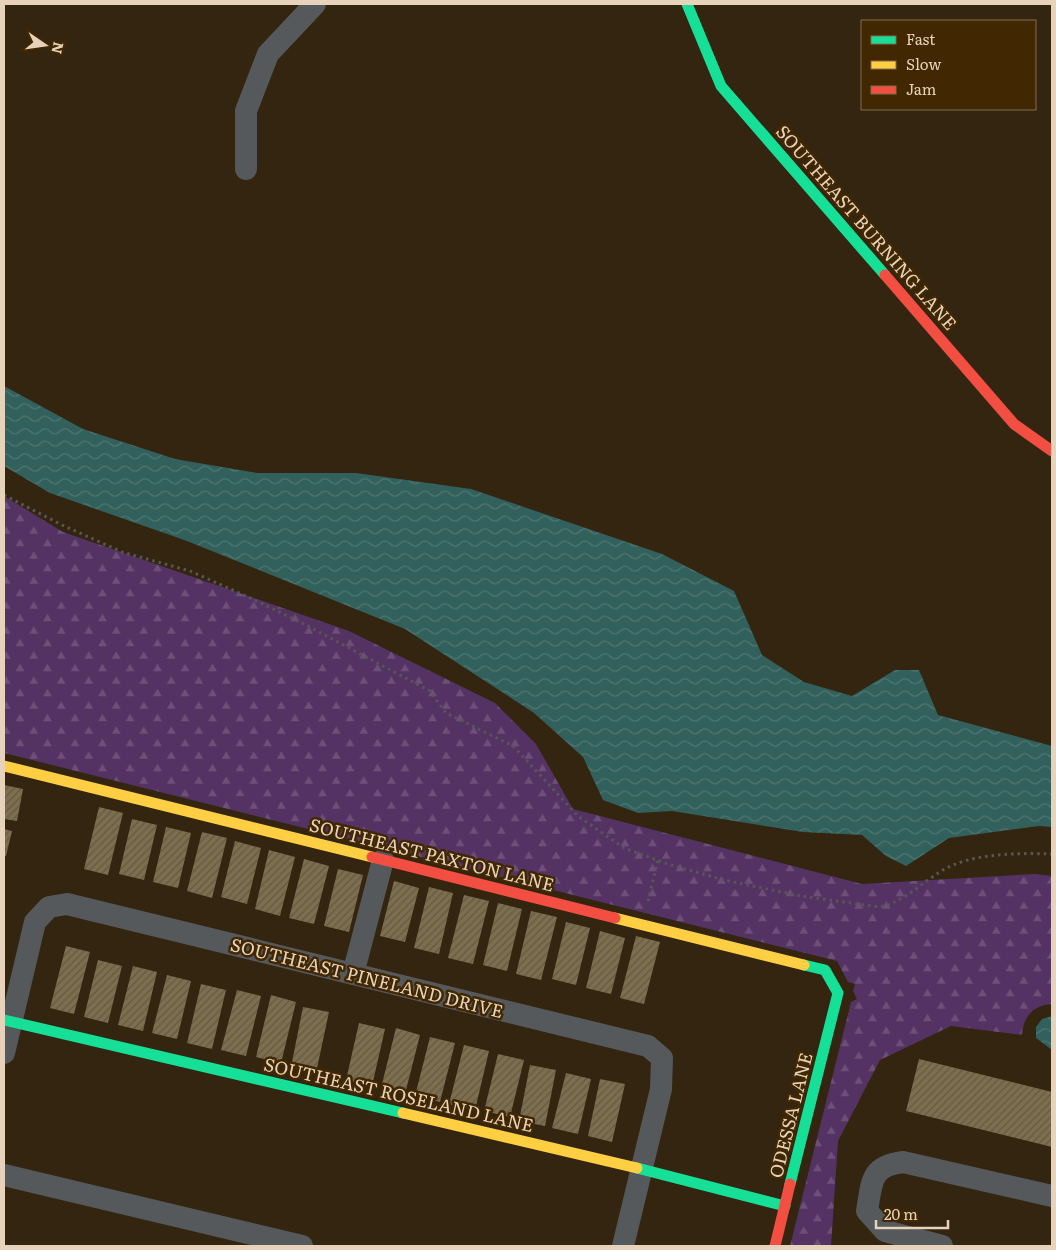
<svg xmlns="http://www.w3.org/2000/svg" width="1056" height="1250" font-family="Literata,serif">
  <defs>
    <pattern id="forest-firs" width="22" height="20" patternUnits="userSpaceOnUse" patternTransform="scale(1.25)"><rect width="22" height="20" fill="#553264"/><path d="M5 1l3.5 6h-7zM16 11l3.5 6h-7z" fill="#6d4f78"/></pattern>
    <pattern id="water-waves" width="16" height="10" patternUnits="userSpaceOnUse" patternTransform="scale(1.25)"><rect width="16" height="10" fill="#32605c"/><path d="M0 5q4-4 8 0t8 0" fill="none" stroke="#507671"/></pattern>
    <pattern id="building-hatch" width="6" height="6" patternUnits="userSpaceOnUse" patternTransform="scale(1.25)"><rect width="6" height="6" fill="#7c6e4e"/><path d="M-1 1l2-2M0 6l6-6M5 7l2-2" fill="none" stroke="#635944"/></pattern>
  </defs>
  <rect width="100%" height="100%" fill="#332510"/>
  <path fill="url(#forest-firs)" d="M4,496L63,532L349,631L495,703L536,744L573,809L862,884L1035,874L1052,876V1004C1033,1005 1023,1017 1022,1035L951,1026L880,1060L838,1141L831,1246H790L851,1002L857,999L853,991L855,984L848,982L837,961L4,753Z"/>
  <path fill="url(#water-waves)" d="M4,386L83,429L175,459L257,473H356L471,489L662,554L734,591L762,655L804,682L852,696L895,670H919L938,715L1052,746V827L1039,826L949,838L906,866L886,856L862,835L803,832L672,811L638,813L603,800L583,757L534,713L405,629L187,541L50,493L4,466Z
    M1052,1016V1050L1036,1038V1027L1042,1019Z"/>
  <path fill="url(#building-hatch)" d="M4,785L23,789L17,821L4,819Z
    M99,807L123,813L108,875L84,869Z
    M132,819L157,825L144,880L119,874Z
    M166,827L191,833L178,888L153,882Z
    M4,829L12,831L6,856H4Z
    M202,832L227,838L212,898L187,891Z
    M235,841L261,848L247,904L221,897Z
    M269,850L295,857L280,916L255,909Z
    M304,859L329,866L314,924L289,918Z
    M338,869L363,875L349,932L324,926Z
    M394,881L419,888L405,942L380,936Z
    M429,887L453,893L439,954L414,948Z
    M464,895L489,901L473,964L448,958Z
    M498,903L522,909L507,971L483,965Z
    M531,911L557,917L541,980L516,974Z
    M566,922L590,928L576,985L552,979Z
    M600,931L625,938L611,994L586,988Z
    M636,936L660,942L644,1004L620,998Z
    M66,946L90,952L74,1014L50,1008Z
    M98,960L122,966L108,1023L84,1017Z
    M133,966L157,972L143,1031L118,1025Z
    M167,975L191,981L177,1039L152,1033Z
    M201,984L226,990L212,1049L187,1043Z
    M237,990L261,996L246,1056L221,1050Z
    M271,995L296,1002L281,1063L256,1057Z
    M303,1007L329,1012L316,1073L291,1067Z
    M359,1023L385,1029L372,1086L346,1080Z
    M396,1028L420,1035L405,1094L381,1088Z
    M430,1037L455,1043L440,1102L415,1096Z
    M464,1045L489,1051L475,1110L449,1104Z
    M498,1054L524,1060L510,1117L484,1111Z
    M919,1059L1052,1092V1147L906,1111Z
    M530,1065L556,1070L545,1126L519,1121Z
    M566,1073L591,1079L578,1134L552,1128Z
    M600,1079L625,1084L612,1142L588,1136Z"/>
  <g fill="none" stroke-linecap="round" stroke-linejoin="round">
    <path stroke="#595753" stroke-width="3" stroke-dasharray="2.5 4" stroke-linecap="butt" d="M4,495L62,525L122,552L190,571L246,596L306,625L430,691L446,713L513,746L578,816L624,848L668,864L724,880L801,896L879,907C907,902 927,876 953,865C982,853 1021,853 1052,854
      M648,901L658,860"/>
    <path stroke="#56595b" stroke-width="22" d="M246,169V111L268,54L315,4
      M353,974L383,860
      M4,1053L35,922L49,907L67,904L648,1046L662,1058L661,1089L623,1246
      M4,1175L302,1246
      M942,1246L885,1231L867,1211C872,1182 870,1166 903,1162L1052,1196"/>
    <path stroke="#16e098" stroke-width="11" d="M687,4L721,86L885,275
      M4,1020L403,1113
      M637,1168L785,1206
      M790,1184L838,993L825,970L804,965"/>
    <path stroke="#ffcf43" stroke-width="11" d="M4,766L372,857
      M615,918L804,965
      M403,1113L637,1168"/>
    <path stroke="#f24e42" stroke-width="11" d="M885,275L1014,424L1052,451
      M372,857L615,918
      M775,1246L790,1184"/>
  </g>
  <g text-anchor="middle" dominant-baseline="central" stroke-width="5" stroke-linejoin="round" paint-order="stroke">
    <g font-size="18" fill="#e7d3bb" stroke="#412802">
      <text transform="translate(867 227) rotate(49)">SOUTHEAST BURNING LANE</text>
      <text transform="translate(432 854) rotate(14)">SOUTHEAST PAXTON LANE</text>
      <text transform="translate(367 977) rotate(14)">SOUTHEAST PINELAND DRIVE</text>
      <text transform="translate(399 1094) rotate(13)">SOUTHEAST ROSELAND LANE</text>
      <text transform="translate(790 1115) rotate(-76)">ODESSA LANE</text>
    </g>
  </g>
  <rect width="1056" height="1250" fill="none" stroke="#e7d3bb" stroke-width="10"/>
  <rect x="861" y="20" width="175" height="90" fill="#412802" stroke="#836c4c"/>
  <rect x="871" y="36" width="25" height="8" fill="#16e098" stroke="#836c4c"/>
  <text x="906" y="45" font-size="15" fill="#e7d3bb">Fast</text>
  <rect x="871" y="61" width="25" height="8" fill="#ffcf43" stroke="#836c4c"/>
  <text x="906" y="70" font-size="15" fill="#e7d3bb">Slow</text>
  <rect x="871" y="86" width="25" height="8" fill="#f24e42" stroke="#836c4c"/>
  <text x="906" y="95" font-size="15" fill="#e7d3bb">Jam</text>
  <g transform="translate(45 45) rotate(103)" stroke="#412802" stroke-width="4" paint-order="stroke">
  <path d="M0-4L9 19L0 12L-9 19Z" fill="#e7d3bb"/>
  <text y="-8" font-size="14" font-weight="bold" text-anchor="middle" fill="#e7d3bb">N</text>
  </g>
  <path d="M876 1220v8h72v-8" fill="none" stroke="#e7d3bb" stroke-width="2.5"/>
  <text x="884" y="1220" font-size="15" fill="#e7d3bb" stroke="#412802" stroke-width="4" paint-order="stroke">20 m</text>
</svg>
